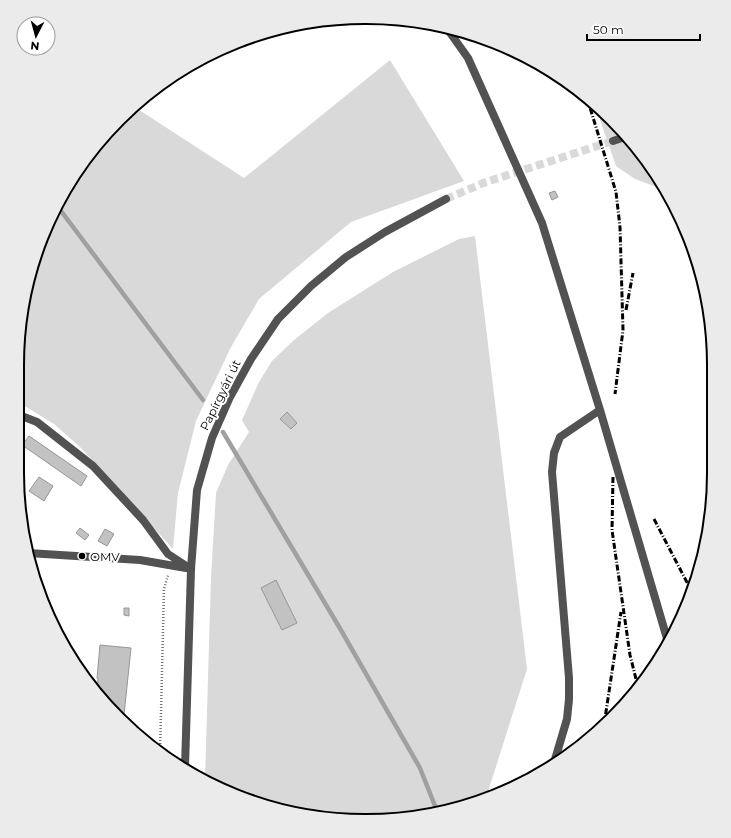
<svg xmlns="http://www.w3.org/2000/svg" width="731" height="838" font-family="Montserrat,sans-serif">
  <rect width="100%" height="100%" fill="#fff"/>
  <path fill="#d9d9d9" d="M390,60L464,181L351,222L259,299L231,347L196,421L178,493L173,549L81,448L54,424L28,408L20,404L24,298L64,191L133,106L244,178Z
    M600,110L628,136L667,191L635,179L616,166L600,120Z
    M475,236L527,669L486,798L477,803L388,820L298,814L232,794L205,779L211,577L216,493L228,465L249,432L242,420L259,382L272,361L294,340L328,313L393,272L459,239Z"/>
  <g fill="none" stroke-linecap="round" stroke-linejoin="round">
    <path stroke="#a0a0a0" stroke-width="4.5" d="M58,207L203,400
      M223,432L338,625L420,768L437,811"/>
  </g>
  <path fill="#c2c2c2" stroke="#969696" d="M555,191L558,197L552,200L549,193Z
    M287,412L297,423L291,429L280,419Z
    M29,436L87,476L81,486L22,445Z
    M39,477L53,486L44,501L29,491Z
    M80,528L89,535L85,540L76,533Z
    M105,529L114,534L107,546L98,541Z
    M276,580L297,623L282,630L261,588Z
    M124,608H129V616L124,615Z
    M100,645L131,648L124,715L116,714L103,702L97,693L98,678H97Z"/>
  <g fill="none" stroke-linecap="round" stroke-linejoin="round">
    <path stroke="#d9d9d9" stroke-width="8" stroke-dasharray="8 4" stroke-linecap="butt" d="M446,199L486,182L613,141"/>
    <path stroke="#747474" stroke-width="2.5" stroke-dasharray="1 2" stroke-linecap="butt" d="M160,753L164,589L168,575"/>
    <path stroke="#525252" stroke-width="8" d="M446,27L468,58L542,223L600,410L668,642
      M19,415L37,422L93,466L143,520L168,554L191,569
      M28,553L140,560L186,568
      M554,763L567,719L569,699V678L552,472L554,453L560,437L600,410"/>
    <path stroke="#525252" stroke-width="8" d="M613,141L628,136
      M185,767L191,569L197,490L212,438L230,397L251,359L278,319L311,286L346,257L385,232L446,199"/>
    <path stroke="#000" stroke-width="3" stroke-dasharray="6 2 1 2" stroke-linecap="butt" d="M587,98L616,192L620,227L623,330L615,394
      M626,310L633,273
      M613,477L612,530L630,655L638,687
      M654,519L692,592
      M604,725L621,612"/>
  </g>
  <circle fill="#000" stroke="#fff" stroke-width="1.5" cx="82" cy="556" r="4"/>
  <g text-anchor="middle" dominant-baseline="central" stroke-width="4" stroke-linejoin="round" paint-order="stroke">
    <g font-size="12" fill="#000" stroke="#fff">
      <text transform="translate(220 395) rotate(-64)">Papírgyári út</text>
    </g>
    <g font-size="12" fill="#000" stroke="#fff" text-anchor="start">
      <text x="90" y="556">OMV</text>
    </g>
  </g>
  <path d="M0 0H731V838H0ZM365 24H366A341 341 0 0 1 707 365V473A341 341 0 0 1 366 814H365A341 341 0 0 1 24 473V365A341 341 0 0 1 365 24Z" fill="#ebebeb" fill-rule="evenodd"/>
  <path fill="none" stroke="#000" stroke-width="2" d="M365 24H366A341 341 0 0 1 707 365V473A341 341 0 0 1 366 814H365A341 341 0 0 1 24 473V365A341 341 0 0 1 365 24Z"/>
  <g transform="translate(36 36) rotate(186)"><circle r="19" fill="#ffffff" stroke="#999999"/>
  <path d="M0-3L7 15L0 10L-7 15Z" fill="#000000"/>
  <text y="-6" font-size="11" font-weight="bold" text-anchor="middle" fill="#000000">N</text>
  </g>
  <path d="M587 34v6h113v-6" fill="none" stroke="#000000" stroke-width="2"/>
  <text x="593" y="34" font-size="12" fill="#000000" stroke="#ffffff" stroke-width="3" paint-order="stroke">50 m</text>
</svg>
